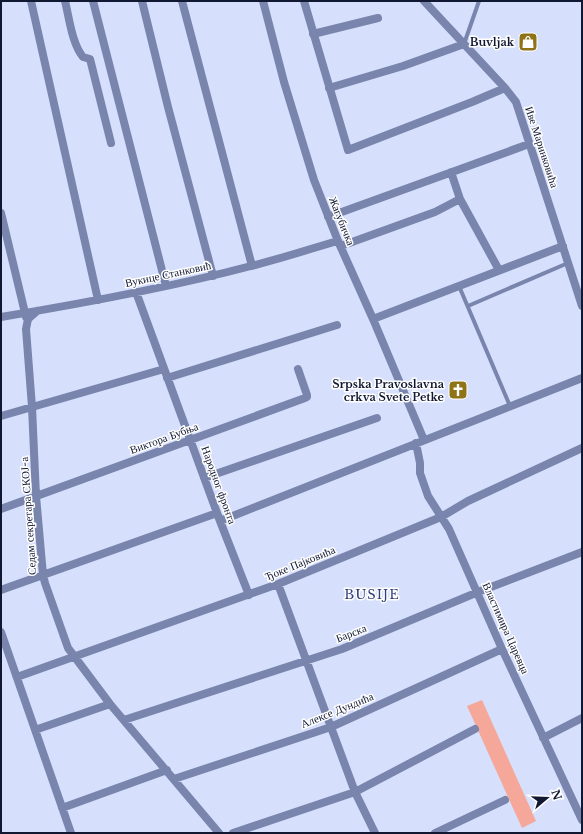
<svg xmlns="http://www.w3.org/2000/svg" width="583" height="834" font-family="'Libre Baskerville',serif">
  <rect width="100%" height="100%" fill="#d6dffc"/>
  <path fill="#f5a89a" d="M482,700L536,821L522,828L467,706Z"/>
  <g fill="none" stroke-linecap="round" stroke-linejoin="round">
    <path stroke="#7985ad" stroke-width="4" d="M464,44L479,1
      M459,286L510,406
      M468,306L568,263"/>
    <path stroke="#7985ad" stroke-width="8" d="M31,1L98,300
      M65,1C69,17 72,44 83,57L90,59L111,143
      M93,1L166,286
      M142,1L168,107L213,276
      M182,1L252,266
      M263,1L284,82L314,180L338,241L373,319L424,440
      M304,1L348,150L472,102L505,88
      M424,1L505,88L516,102L582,306
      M313,34L378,18
      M329,88L403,66L464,44
      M451,172L460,199L499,270
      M1,213L26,317
      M328,217L529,144
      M341,246L435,212L460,199
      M136,292L220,521L249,595
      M37,311L28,319L26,329L32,407L36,496L43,575L45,583L68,648L110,704L219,833
      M1,317C85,303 168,288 251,266C280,259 309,249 338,241
      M373,319L563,246
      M167,378L337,325
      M1,416L164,369
      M416,443L420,463V473L428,496L449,529L502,649L582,820
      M204,478L377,418
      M1,509L305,398L307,397V395L298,369
      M220,521L582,378
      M278,584L355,792L375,833
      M1,590L217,513
      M1,632L71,833
      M17,677L278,584L441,517L468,501L582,448
      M124,720L342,649L478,592L582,552
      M35,730L110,704
      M543,738L582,718
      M174,779L331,727L502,649
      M62,808L167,770
      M233,833L355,792L475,729
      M435,833L505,800"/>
  </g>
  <defs>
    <symbol id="shop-square" viewBox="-11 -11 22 22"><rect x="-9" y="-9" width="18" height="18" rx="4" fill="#8e7317" stroke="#fff"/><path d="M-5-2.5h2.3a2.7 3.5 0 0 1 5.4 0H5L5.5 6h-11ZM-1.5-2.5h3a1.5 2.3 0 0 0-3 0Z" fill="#fff"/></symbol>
    <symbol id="church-square" viewBox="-11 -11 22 22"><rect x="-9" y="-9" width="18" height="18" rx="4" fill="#8e7317" stroke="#fff"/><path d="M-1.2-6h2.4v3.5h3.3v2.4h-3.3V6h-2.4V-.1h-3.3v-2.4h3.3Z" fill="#fff"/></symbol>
  </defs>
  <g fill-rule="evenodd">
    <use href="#shop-square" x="517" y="31" width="22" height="22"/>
    <use href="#church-square" x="447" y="379" width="22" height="22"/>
  </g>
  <g text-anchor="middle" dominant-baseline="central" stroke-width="3" stroke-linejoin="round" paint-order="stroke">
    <g font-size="11" font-weight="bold" fill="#111832" stroke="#fff" text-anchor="end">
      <text x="514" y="42">Buvljak</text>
      <text x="444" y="384">Srpska Pravoslavna<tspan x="444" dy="13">crkva Svete Petke</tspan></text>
    </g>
    <g font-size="11" fill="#111832" stroke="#fff">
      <text transform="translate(542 147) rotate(72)">Иве Маринковића</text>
      <text transform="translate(342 221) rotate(68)">Жагубичка</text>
      <text transform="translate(168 274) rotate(-12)">Вукице Станковић</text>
      <text transform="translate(164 438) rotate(-20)">Виктора Бубња</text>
      <text transform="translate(219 485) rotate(70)">Народног фронта</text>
      <text transform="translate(28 516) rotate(-94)">Седам секретара СКОЈ-а</text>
      <text transform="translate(300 563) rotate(-22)">Ђоке Пајковића</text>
      <text transform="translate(506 628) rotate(66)">Властимира Царевца</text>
      <text transform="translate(351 633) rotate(-21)">Барска</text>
      <text transform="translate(337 710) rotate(-22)">Алексе Дундића</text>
    </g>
    <g font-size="13" letter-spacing="1" fill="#303e7a" stroke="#fff">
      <text x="372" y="594">BUSIJE</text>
    </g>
  </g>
  <rect width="583" height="834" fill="none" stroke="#111832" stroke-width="4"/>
  <g transform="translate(547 798) rotate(71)" stroke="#ffffff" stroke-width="3" paint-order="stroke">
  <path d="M0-3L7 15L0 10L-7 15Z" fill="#111832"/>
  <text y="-6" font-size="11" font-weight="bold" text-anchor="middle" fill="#111832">N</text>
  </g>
</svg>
